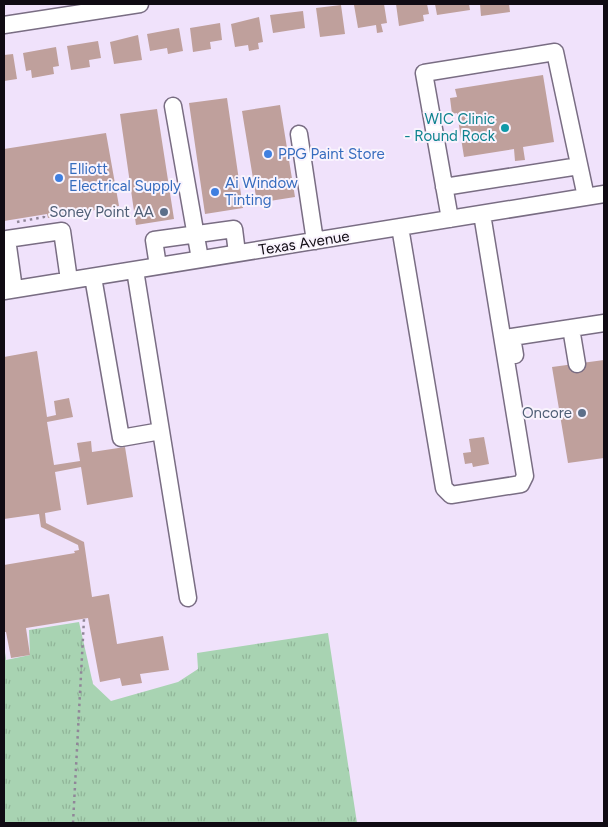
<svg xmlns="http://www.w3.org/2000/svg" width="608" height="827" font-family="Figtree,sans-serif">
  <defs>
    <pattern id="grass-tufts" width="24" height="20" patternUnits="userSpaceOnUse" patternTransform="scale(1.25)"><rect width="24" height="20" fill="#a8d3b2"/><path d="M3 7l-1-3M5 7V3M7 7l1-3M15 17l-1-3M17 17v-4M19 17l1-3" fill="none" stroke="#90b498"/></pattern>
  </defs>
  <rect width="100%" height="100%" fill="#f0e2fb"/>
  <path fill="url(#grass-tufts)" d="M79,622L93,684L111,701L178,682L198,669L197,653L328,633L357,823H4V644L6,660L30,655L29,630Z"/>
  <path fill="#bfa09c" d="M361,4H384L387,23L381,24L383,32L377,33L376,25L358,28L354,5Z
    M396,4H427L429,14L423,15L424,21L399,26Z
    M435,4H469L470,10L437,15Z
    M480,4H509L510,12L481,16Z
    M341,5L345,34L320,37L316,8Z
    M303,11L305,28L273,33L270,15Z
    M259,17L263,42L258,43L259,49L249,51L248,45L235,47L231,24Z
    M220,23L222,40L210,42L211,49L193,52L190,28Z
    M179,28L183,51L168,54L167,48L150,51L147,34Z
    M138,35L142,60L114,64L110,42Z
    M98,41L101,58L89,60L90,67L71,70L67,46Z
    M56,47L59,66L53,67L54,74L32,78L31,70L26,71L23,53Z
    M13,54L17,79L4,81V55Z
    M543,75L554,142L523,147L525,160L515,161L514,149L464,157L457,113L452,114L450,98L457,97L455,89Z
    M227,98L243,208L205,214L189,103Z
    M280,105L295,197L257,203L242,111Z
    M157,109L174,219L136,225L120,114Z
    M106,133L119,206L48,218L47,214L4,221V149Z
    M37,351L47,417L56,415L54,401L69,398L73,417L47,422L54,465L80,461L77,443L91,441L92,452L125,447L133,497L87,505L81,467L55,472L61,510L45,513L46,523L84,542L92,597L109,594L117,644L163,636L169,670L140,674L142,683L122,686L120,678L100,682L88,618L26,628L30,655L11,658L6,632H4V565L75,553L74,551L79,550L78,545L41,527L39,514L4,519V357Z
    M604,360V458L568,463L552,367Z
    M484,437L489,464L473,467L472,463L465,464L463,453L471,452L469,439Z"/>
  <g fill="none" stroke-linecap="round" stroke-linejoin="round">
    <defs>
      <path id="minor" d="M4,25L140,4
        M173,106L200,259
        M299,134L315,241
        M444,187L579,166
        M450,219L424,73L555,52L586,197
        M400,227L444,488L451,495L521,484L525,476L482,214
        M158,266L154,240L234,229L237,253
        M135,270L188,598
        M93,277L121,438L161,431
        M14,289L7,239L62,231L69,280
        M4,291L604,194
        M571,328L577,364
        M515,355L512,337L604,323"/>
    </defs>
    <use href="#minor" stroke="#796d83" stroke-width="19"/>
    <path stroke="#908698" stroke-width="2.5" stroke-dasharray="2.5 4" stroke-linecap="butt" d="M17,222L44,217V215
      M73,823L84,619"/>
    <use href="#minor" stroke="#fff" stroke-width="16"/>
  </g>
  <circle fill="#0f9aa8" stroke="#f9f3fd" stroke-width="2" cx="505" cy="128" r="5"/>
  <g fill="#3f7fe0" stroke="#f9f3fd" stroke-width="2">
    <circle cx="268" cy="154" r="5"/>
    <circle cx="59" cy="178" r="5"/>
    <circle cx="215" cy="192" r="5"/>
  </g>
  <g fill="#5c6f8a" stroke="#f9f3fd" stroke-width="2">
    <circle cx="164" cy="212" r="5"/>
    <circle cx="582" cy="413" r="5"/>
  </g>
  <g text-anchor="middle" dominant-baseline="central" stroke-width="4" stroke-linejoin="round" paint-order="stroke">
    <g font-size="15" fill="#0d838f" stroke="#f9f3fd" text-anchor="end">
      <text x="495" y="119">WIC Clinic<tspan x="495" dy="17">- Round Rock</tspan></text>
    </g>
    <g font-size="15" fill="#366cbe" stroke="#f9f3fd" text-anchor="start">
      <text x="278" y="154">PPG Paint Store</text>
      <text x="69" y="169">Elliott<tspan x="69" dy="17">Electrical Supply</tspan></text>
      <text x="225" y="183">Ai Window<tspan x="225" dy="17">Tinting</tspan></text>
    </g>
    <g font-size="15" fill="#4e5e75" stroke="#f9f3fd" text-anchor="end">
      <text x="154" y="212">Soney Point AA</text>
      <text x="572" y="413">Oncore</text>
    </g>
    <g font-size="15" fill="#100b13" stroke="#f9f3fd">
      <text transform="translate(304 243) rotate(-9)">Texas Avenue</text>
    </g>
  </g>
  <rect width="608" height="827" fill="none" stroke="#100b13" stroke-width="10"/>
</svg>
